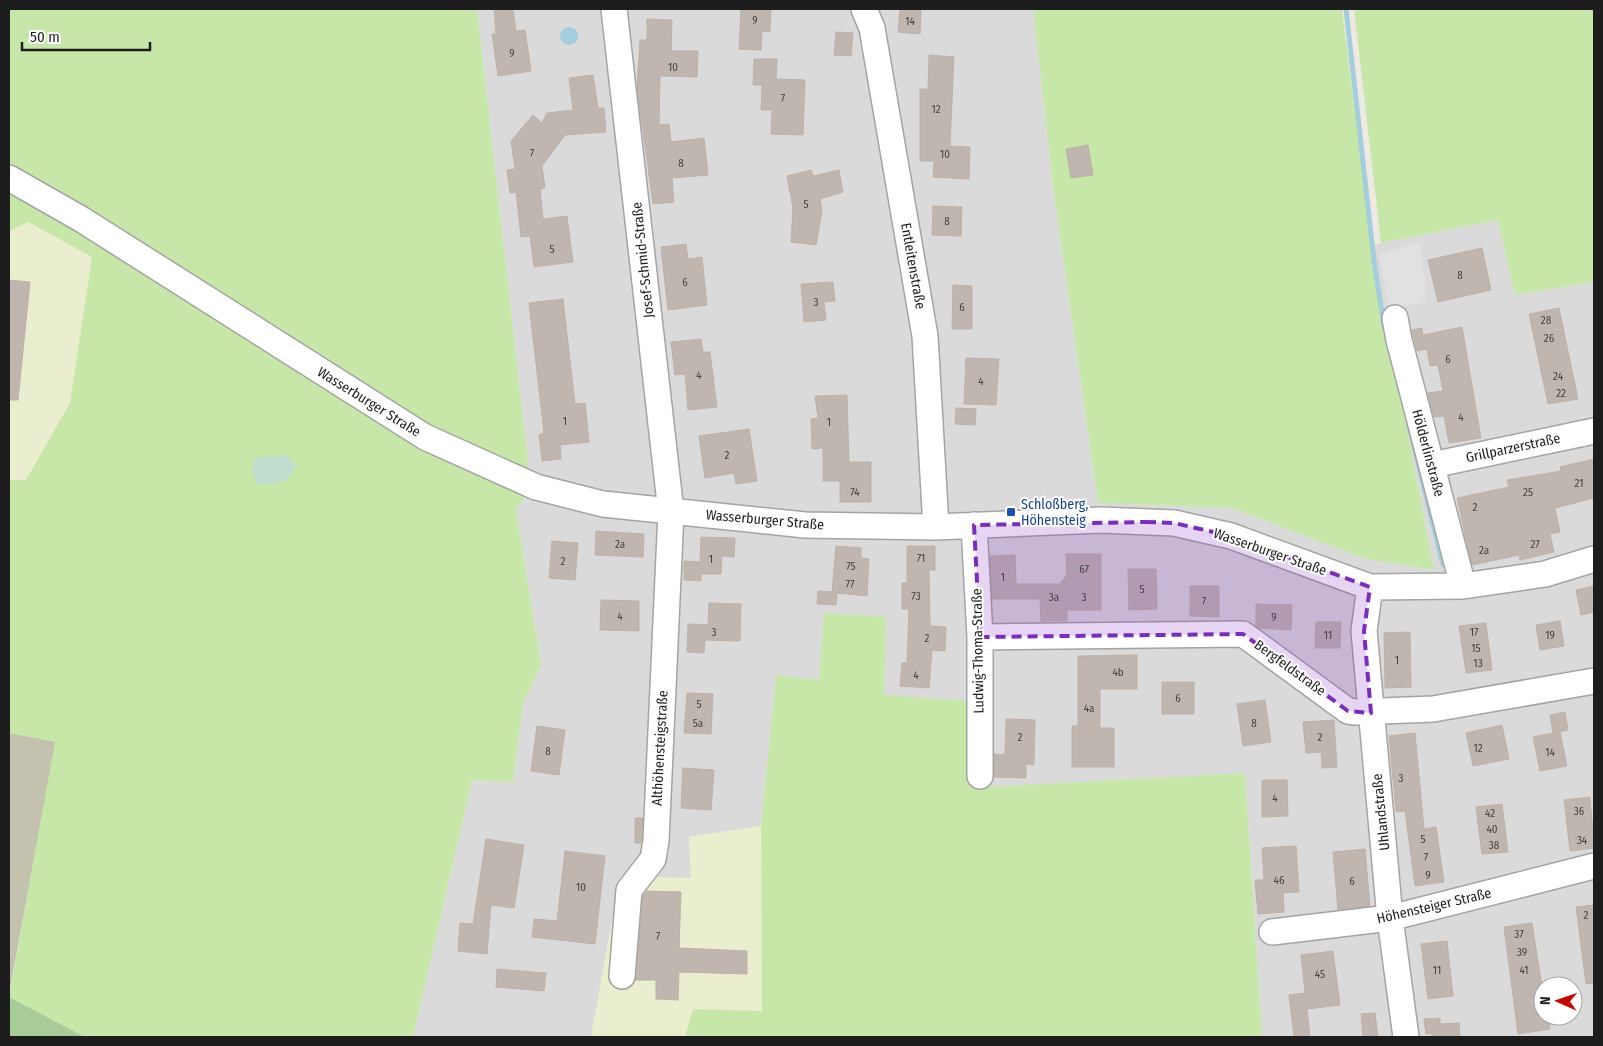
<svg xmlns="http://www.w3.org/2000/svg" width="1603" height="1046" font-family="'Fira Sans Condensed',sans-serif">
  <rect width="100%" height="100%" fill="#eeeae3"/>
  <path fill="#dbdada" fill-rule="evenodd" d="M477,9H1033L1053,186L1098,503L1232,508L1366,559L1434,570L1372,247L1381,243L1498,220L1515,295L1594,282V1037H1262L1245,773L969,788L884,695L886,618L824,614L819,680L776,676L761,826L689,837L691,878L620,877L591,1037H413L472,780L513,782L523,704L541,665L516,510L531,489ZM1543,986H1573V1016H1543Z"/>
  <path fill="#c2c2af" d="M9,733L56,741L9,994Z"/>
  <path fill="#eaedce" d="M28,222L92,256L70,403L26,480H9V231Z
    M761,826L762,1012L693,1009L685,1037H591L620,877L691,878L689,837Z"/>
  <path fill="#c7e7a9" d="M9,9H477L531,489L516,510L541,665L523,704L513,782L472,780L413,1037H85L9,997L55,742L9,733V480H26L70,403L92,257L28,222L9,231Z
    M1033,9H1342L1372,247L1434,570L1366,559L1232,508L1098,503L1053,186Z
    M1354,9H1594V282L1515,295L1498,220L1381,243Z
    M824,613L886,617L884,695L970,701L969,788L1245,773L1262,1037H685L693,1009L762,1011L761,826L776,675L819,680Z"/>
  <path fill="#a7cc98" d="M9,997L85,1037H9Z"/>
  <path fill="#c0dccf" d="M287,455L296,466L287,480L271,484H257L252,469L255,458Z"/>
  <path fill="#e1e1e1" d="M1420,242L1427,302L1389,309L1379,254Z"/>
  <path fill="#a4cedb" d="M560 36a9 9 0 1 1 18 0a9 9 0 1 1-18 0Z"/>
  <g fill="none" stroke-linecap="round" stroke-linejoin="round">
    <path stroke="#a4cedb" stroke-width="5" d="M1346,9L1374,261L1384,326
      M1409,426L1443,565"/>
  </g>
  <path fill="#beb6af" stroke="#bfb1a6" d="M494,9H513L516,31L525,30L531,71L498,76L492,34H496Z
    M741,9H771L770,32L762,31L761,50L739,49Z
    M900,9H921L920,34L898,32Z
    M647,19L672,20L671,51H698L697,77L660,76L659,125L669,124L671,142L704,138L708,175L672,178L674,202L653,204L637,87L640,40H647Z
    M836,32L853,33L851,56L834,55Z
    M929,55L954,57L950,146L970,147L969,179L933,177L934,161H920V89H928Z
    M754,59H777L776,79L805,80L803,135L771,134L772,110H761L762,85H753Z
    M593,75L598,108H604L606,132L565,135L542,166L545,188L540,189L543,219L567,216L573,262L534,267L530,236L521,237L516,192L510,193L507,170L515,169L511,141L533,115L542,123L547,113L573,110L569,78Z
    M1088,145L1093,175L1071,178L1066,149Z
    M811,170L813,176L839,170L843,192L820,199L822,211L816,245L791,242L793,208L787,176Z
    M933,206L962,207L961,236L932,235Z
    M686,244L688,259L702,257L707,305L668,310L661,247Z
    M1482,248L1491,290L1438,302L1428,260Z
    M9,280L30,282L18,400H9Z
    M833,282L835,301L824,302L826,320L804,322L801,284Z
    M953,285L972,286V329H952Z
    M563,299L575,404L585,403L589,442L560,445L561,459L542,461L539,435L544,433L529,303Z
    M1559,308L1578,399L1548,404L1529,314Z
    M1462,327L1481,438L1449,443L1444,416L1434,417L1428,393L1443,391L1438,365L1430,366L1427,349L1417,351L1412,330L1422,328L1423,335Z
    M701,339L703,352H710L717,407L688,410L685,374L675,375L671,342Z
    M966,358L999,359L996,405L964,404Z
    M847,395L849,462H871V502H840V481H823V448L812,449L811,419L818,418L815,396Z
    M956,408L976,409L975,425L955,424Z
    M749,429L757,481L736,484L734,473L705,478L699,436Z
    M1594,459V498L1555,508L1560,532L1550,534L1554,552L1520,560L1519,555L1472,565L1457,498L1509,487L1507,480L1561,471L1560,467Z
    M596,531L644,534L643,557L595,555Z
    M701,537L735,538L734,557L722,556L721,574H701V581L684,580V561L700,562Z
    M552,541L578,543L575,580L549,578Z
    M836,546L861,548V558L869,559L867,596L837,593L836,605L817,604L818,591L832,592Z
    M907,546H935V570H929L930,626L946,627L945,651L932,650L929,688L900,686L902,663H907L909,609H902V583H907Z
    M1066,554H1101V610H1067V621H1041L1040,599H992L990,556L1015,555L1016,584H1060L1067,575Z
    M1128,569H1156L1157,609L1129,610Z
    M1190,586H1219V617L1190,616Z
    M1594,586V612L1581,615L1576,590Z
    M601,600L639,601V631L600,630Z
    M709,603L741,604L740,641L705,640L704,653L687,652L688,624L708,625Z
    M1256,604L1292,605L1291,630L1260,628L1256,626Z
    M1560,621L1564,646L1540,650L1536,625Z
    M1316,622H1341L1340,648H1315Z
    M1486,623L1492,670L1466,673L1459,626Z
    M1410,632L1411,687L1385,688L1384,633Z
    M1137,655V689H1100V728H1114V767H1072V726H1078V656Z
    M1162,682H1194V714H1162Z
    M687,693L713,694L711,734L684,733Z
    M1265,700L1271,742L1243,746L1237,704Z
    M1565,712L1568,730L1560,732L1567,766L1540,771L1533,737L1553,733L1550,715Z
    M1006,719L1035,720L1034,765L1026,764V778L994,777V754L1005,755Z
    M1334,720L1337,767L1322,768L1321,752L1306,753L1303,722Z
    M1502,725L1509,759L1473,766L1466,733Z
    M537,726L565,730L559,775L531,771Z
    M1415,733L1424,829L1436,827L1444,882L1415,886L1405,811L1396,812L1389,736Z
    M683,768L714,770L711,810L681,808Z
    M1262,780H1287L1288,816L1262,817Z
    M1590,797L1594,848L1570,851L1564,800Z
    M1502,804L1508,852L1482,854L1476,807Z
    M635,818H643L641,843H635Z
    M486,839L524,845L514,908L491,905L487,954L458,951L460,923L473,924Z
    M1296,846L1299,892L1283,893L1284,912L1258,914L1255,880H1264L1262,848Z
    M1365,849L1370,906L1338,910L1333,852Z
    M565,851L605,856L595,944L532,937L534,919L557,921Z
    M647,891L681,892L679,948L747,951V974L679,972L678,1000L656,999V980H635L643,895Z
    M1594,905V983L1586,984L1576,907Z
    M1532,923L1543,993V1016H1548L1550,1029L1518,1034L1504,927Z
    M1447,941L1453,996L1428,999L1421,944Z
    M1333,951L1340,1005L1307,1009L1310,1037H1294L1289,995L1305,993L1301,955Z
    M497,969L546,973L544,991L496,987Z
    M1375,1013L1378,1037H1363L1361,1014Z
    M1440,1018V1024L1459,1023L1460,1037H1432V1033L1426,1034L1424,1019Z"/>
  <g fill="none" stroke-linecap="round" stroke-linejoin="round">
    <defs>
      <path id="minor" d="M614,9L671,512L656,841L653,859L629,890L622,976
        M864,9L872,28L925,336L936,527
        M9,178L81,219L425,437L536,487L603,504L805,525L936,527L1101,520L1174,523L1231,536L1370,587L1463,586L1545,574L1594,559
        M1395,318L1399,340L1463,586
        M1432,465L1594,431
        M974,525L980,637V776
        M1370,587L1364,631L1390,918L1406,1037
        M980,637L1243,634L1348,711L1356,712L1433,709L1594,681
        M1272,932L1390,918L1594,866"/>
    </defs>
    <use href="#minor" stroke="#a4a4a4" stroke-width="28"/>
    <use href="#minor" stroke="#fff" stroke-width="25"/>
  </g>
  <path fill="#7b2cbf" fill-opacity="0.2" stroke="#7b2cbf" stroke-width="4" stroke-dasharray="10 6" stroke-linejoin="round" d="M1146,522L1174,523L1231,536L1370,587L1364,631L1371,713L1348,711L1243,634L980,637L974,525Z"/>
  <rect fill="#1a4fb4" stroke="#fff" stroke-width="2" x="1006" y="507" width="10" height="10" rx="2.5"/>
  <g text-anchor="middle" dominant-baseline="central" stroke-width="4" stroke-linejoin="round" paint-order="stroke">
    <g font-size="11" fill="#454342">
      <text x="755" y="20">9</text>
      <text x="910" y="21">14</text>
      <text x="512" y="53">9</text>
      <text x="673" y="67">10</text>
      <text x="783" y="98">7</text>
      <text x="936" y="109">12</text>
      <text x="532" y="153">7</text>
      <text x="945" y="154">10</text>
      <text x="681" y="163">8</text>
      <text x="806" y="204">5</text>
      <text x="947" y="221">8</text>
      <text x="552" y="249">5</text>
      <text x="1460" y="275">8</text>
      <text x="685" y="282">6</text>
      <text x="816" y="302">3</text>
      <text x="962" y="307">6</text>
      <text x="1546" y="320">28</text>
      <text x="1549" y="338">26</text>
      <text x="1448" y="359">6</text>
      <text x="699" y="375">4</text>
      <text x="1558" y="376">24</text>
      <text x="981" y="381">4</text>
      <text x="1561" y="393">22</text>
      <text x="1461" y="417">4</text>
      <text x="565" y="421">1</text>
      <text x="829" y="422">1</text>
      <text x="727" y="455">2</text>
      <text x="1579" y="483">21</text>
      <text x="855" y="492">74</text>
      <text x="1528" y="492">25</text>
      <text x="1475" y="507">2</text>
      <text x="620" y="544">2a</text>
      <text x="1535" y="544">27</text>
      <text x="1484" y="550">2a</text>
      <text x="921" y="558">71</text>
      <text x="711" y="559">1</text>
      <text x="563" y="561">2</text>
      <text x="851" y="566">75</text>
      <text x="1084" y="569">67</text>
      <text x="1003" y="577">1</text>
      <text x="850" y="584">77</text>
      <text x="1142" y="589">5</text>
      <text x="916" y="596">73</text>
      <text x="1054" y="597">3a</text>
      <text x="1084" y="597">3</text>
      <text x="1204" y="601">7</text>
      <text x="620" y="616">4</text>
      <text x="1274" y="617">9</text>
      <text x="714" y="632">3</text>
      <text x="1474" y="632">17</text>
      <text x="1328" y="635">11</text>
      <text x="1550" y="635">19</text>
      <text x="927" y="638">2</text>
      <text x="1476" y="648">15</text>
      <text x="1397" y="660">1</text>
      <text x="1478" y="663">13</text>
      <text x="1118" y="672">4b</text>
      <text x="916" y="675">4</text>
      <text x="1178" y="698">6</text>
      <text x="699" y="704">5</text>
      <text x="1089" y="708">4a</text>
      <text x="698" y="723">5a</text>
      <text x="1254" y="723">8</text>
      <text x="1020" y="737">2</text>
      <text x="1320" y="737">2</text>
      <text x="1478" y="748">12</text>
      <text x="548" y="751">8</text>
      <text x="1550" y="752">14</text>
      <text x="1401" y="778">3</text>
      <text x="1275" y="798">4</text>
      <text x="1579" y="811">36</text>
      <text x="1490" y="813">42</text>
      <text x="1492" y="829">40</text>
      <text x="1423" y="839">5</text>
      <text x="1582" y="840">34</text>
      <text x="1494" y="845">38</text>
      <text x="1426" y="857">7</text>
      <text x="1428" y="875">9</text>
      <text x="1279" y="880">46</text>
      <text x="1352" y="881">6</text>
      <text x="581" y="887">10</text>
      <text x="1586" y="915">2</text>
      <text x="1519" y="934">37</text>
      <text x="658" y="936">7</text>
      <text x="1522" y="952">39</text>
      <text x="1437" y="970">11</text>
      <text x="1524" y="970">41</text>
      <text x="1320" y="974">45</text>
    </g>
    <g font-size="14" fill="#1d1d1d" stroke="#fff">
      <text transform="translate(643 260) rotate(-96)">Josef-Schmid-Straße</text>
      <text transform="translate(913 266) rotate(80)">Entleitenstraße</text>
      <text transform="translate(369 402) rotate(32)">Wasserburger Straße</text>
      <text transform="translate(1513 448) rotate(-12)">Grillparzerstraße</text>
      <text transform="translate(1428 453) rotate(75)">Hölderlinstraße</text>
      <text transform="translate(765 520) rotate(5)">Wasserburger Straße</text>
      <text transform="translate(1270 552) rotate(19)">Wasserburger Straße</text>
      <text transform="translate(978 651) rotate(-91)">Ludwig-Thoma-Straße</text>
      <text transform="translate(1290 668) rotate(36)">Bergfeldstraße</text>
      <text transform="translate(660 748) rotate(-87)">Althöhensteigstraße</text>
      <text transform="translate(1381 812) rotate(-96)">Uhlandstraße</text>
      <text transform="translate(1434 906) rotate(-13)">Höhensteiger Straße</text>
    </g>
    <g font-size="14" fill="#164399" stroke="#fff" text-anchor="start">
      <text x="1021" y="504">Schloßberg,<tspan x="1021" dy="16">Höhensteig</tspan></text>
    </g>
  </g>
  <rect width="1603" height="1046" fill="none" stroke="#1d1d1d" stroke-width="20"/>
  <g transform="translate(1558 1001) rotate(272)"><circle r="24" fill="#ffffff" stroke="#a5a5a5"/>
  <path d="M0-4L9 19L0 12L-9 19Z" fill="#c50605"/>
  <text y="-8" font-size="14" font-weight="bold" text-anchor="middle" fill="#1d1d1d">N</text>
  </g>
  <path d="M22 42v8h128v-8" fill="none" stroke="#1d1d1d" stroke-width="2.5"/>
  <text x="30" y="42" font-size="15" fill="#1d1d1d" stroke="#ffffff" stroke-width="4" paint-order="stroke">50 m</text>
</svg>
